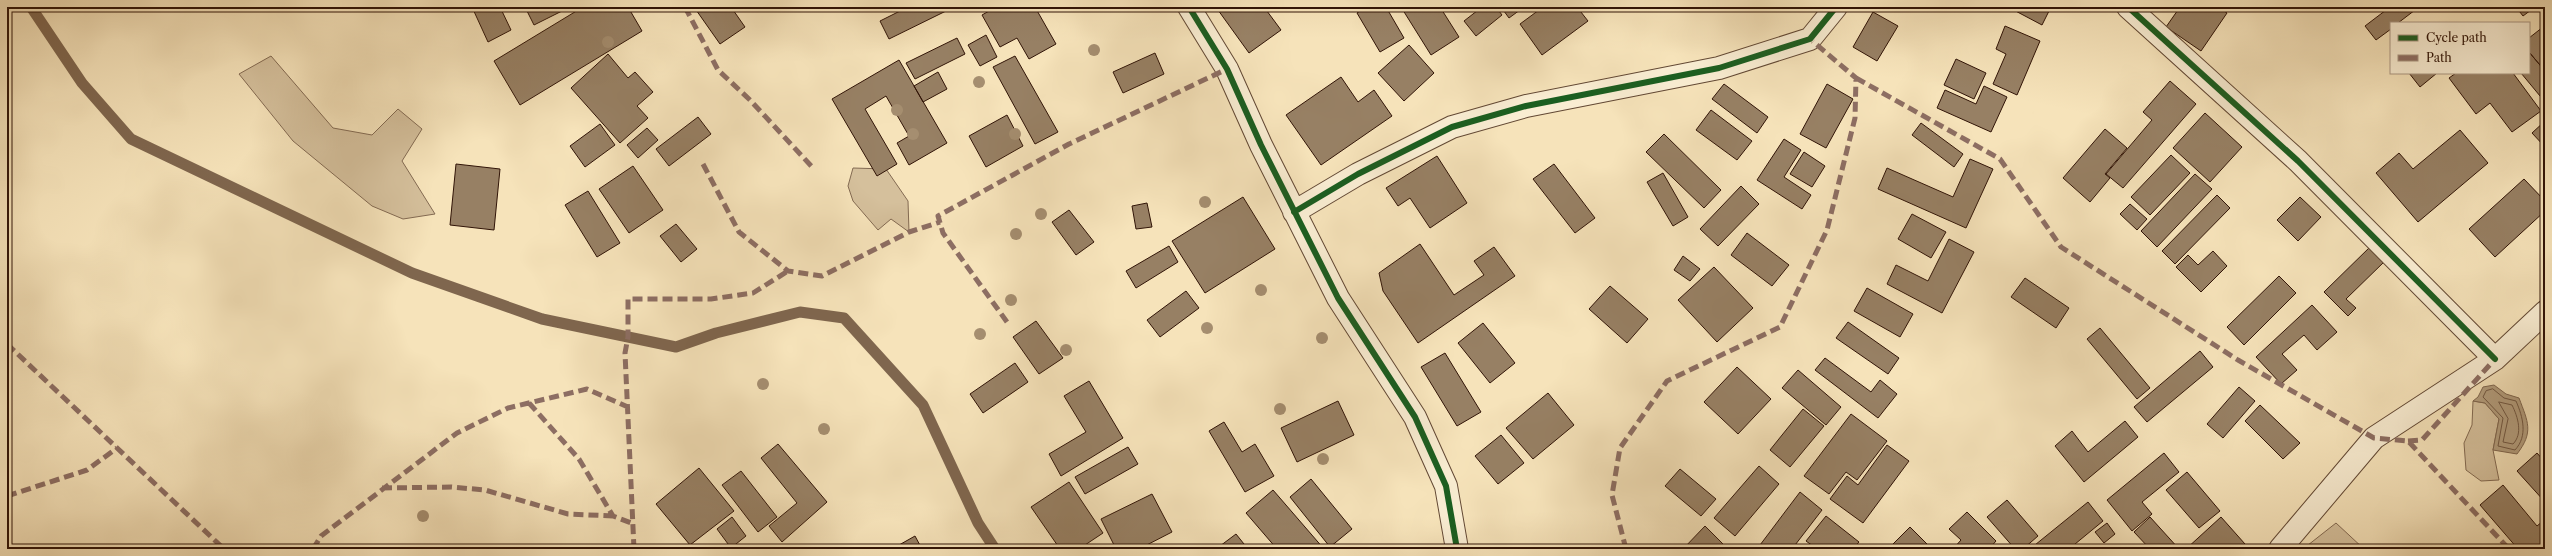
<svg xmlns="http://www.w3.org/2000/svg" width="2552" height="556" font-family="'Libre Caslon Text',serif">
  <rect width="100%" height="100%" fill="#f6e3ba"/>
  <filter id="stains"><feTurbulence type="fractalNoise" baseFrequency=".005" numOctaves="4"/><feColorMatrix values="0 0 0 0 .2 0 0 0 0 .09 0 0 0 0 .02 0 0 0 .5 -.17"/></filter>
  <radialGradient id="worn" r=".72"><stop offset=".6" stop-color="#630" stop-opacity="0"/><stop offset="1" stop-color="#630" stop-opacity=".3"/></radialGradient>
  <path fill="#d5c09c" stroke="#836a52" d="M271,56L333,128L372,135L398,109L422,129L402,161L435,214L403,219L372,206L293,141L239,74Z
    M853,168L886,169L908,201L909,232L891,219L878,230L853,201L848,186Z
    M2473,401L2485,403L2499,419L2493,450L2499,480L2481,481L2466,470L2464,443L2472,425Z
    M2336,523L2364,549H2303Z"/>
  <path fill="#b39d7d" stroke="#7f664e" d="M2494,385L2506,394L2519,398C2528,422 2534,432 2517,454L2493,450L2499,419L2485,403L2473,401L2478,397L2483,387Z"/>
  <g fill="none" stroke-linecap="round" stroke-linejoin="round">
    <path stroke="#725842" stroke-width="1" d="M2493,389L2504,398L2516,401C2523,417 2528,436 2515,450L2498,446L2503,418L2483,397L2486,391Z
      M2499,402L2512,405C2518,417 2523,434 2513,444L2503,442L2508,419Z"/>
    <path stroke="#7f664e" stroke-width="11" d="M31,7L82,83L131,139L412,273L542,319L676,347L716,333L800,312L844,318L923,405L978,523L995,549"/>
  </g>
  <path fill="#978064" stroke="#311407" d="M472,7H500L511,30L488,42Z
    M525,7H570L534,25Z
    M583,7H628L642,31L520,105L494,61Z
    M694,7H731L745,27L720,44Z
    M908,7H944L946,11L889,39L880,21Z
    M996,7H1035L1056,44L1029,59L1017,38L1000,47L982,15Z
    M1222,7H1264L1281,30L1249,53L1218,10Z
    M1366,7H1386L1404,38L1380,52L1357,13Z
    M1401,7H1440L1459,37L1431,55Z
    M1482,7H1496L1502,15L1476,36L1464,21Z
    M1501,7H1524L1509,18Z
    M1543,7H1577L1588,21L1542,55L1520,24Z
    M2008,7H2051L2042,25Z
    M2180,7H2218L2227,13L2201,51L2166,27Z
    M2390,7H2419L2398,23H2391V29L2376,40L2365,26Z
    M2516,7H2535L2523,16Z
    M1873,12L1898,26L1877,61L1853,47Z
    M2005,26L2040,41L2017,95L1993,84L2006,54L1996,49Z
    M2543,27L2545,29V71L2529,52V38Z
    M986,35L997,57L980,66L968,45Z
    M957,38L965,54L915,79L906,63Z
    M1409,45L1434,73L1404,101L1378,73Z
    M2529,52L2545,71V102L2521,73H2529Z
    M1155,53L1164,74L1123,93L1113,72Z
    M608,54L628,78L635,72L653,92L637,106L648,118L620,143L571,88Z
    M1015,56L1058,132L1035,144L993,67Z
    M1956,59L1986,73L1974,99L1944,85Z
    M899,60L947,143L909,165L897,143L909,136L886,96L865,109L897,164L877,176L832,99Z
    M938,72L947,89L923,102L914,86Z
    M2409,73H2437L2420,87Z
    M2456,73H2513L2541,111L2512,132L2490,103L2476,114L2449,78Z
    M1341,77L1358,102L1374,90L1392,116L1321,165L1286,115Z
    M2170,81L2196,104L2123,188L2106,174L2152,120L2143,112Z
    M1724,84L1768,117L1757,133L1712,99Z
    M1827,84L1853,99L1826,148L1800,134Z
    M1984,86L2007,97L1991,132L1937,108L1945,90L1976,104Z
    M1711,110L1752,141L1737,160L1696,130Z
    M2205,113L2242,147L2210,182L2173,148Z
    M1007,115L1023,146L986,167L969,136Z
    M698,117L711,134L669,166L656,149Z
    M2545,121V147L2532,133Z
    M1921,123L1963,154L1954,167L1912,135Z
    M600,124L615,145L585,167L570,146Z
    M647,128L658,140L638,158L627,145Z
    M2105,129L2127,148L2105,174L2110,178L2090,202L2063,178Z
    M2460,130L2488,163L2418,222L2376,173L2399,153L2413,169Z
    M1664,134L1721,190L1704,208L1646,152Z
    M1784,139L1801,150L1784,177L1811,195L1802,209L1757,180Z
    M1804,152L1825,166L1812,187L1790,174Z
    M2171,155L2190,173L2150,215L2131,197Z
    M1437,156L1467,203L1430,228L1410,198L1398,206L1386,188Z
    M1970,159L1993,169L1966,228L1878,189L1887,168L1953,197Z
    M456,164L500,169L494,230L450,225Z
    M1554,164L1595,218L1575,233L1533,179Z
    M633,166L663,210L629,233L599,189Z
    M1663,173L1688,217L1673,226L1647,182Z
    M2195,174L2212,189L2157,247L2141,231Z
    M2524,179L2545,201V211L2495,257L2469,229Z
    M1741,186L1759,204L1718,246L1700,229Z
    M588,191L620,243L597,257L565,205Z
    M2217,195L2230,208L2175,264L2162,251Z
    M1243,197L1275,249L1205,293L1172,241Z
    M2300,197L2321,217L2298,241L2277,220Z
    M1147,203L1152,227L1136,229L1132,206Z
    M2130,204L2147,219L2137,230L2120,214Z
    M1069,210L1094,242L1076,255L1052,222Z
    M1912,214L1946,232L1931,258L1898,239Z
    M676,224L697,249L681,262L660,236Z
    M1747,233L1789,265L1772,286L1731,255Z
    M1949,239L1974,252L1942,313L1887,284L1896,265L1928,281Z
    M1420,244L1454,295L1484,275L1474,261L1494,247L1515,276L1418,343L1383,291L1379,273Z
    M1169,246L1178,262L1136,288L1126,271Z
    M2371,246L2385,261L2346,299L2356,308L2348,316L2324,292Z
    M2213,251L2227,266L2201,292L2176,267L2188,255L2198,265Z
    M1683,256L1700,269L1690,281L1674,270Z
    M1714,267L1753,308L1717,342L1678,300Z
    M2279,276L2296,293L2244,345L2227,327Z
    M2025,278L2069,308L2056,328L2011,297Z
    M1610,286L1648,319L1627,343L1589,309Z
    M1867,288L1913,314L1900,337L1854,311Z
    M1186,291L1199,308L1160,337L1147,320Z
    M2312,305L2337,332L2317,350L2304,335L2282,354L2297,370L2281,384L2256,357Z
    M1036,321L1063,358L1039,374L1013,337Z
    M1848,322L1899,358L1888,374L1836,338Z
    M1483,323L1515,363L1490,383L1458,343Z
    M2100,328L2150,388L2137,399L2087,339Z
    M2200,351L2213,367L2147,422L2134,407Z
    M1445,353L1481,412L1457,426L1421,367Z
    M1825,358L1871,392L1880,380L1897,394L1878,418L1815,370Z
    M1015,363L1028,382L983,413L970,394Z
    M1737,367L1771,399L1738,434L1704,402Z
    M1798,370L1841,407L1826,425L1782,388Z
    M1089,381L1123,438L1061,476L1049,454L1086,432L1064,396Z
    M2239,387L2255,401L2223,438L2207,424Z
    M1548,393L1574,425L1533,459L1506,428Z
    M1338,401L1354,435L1297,462L1281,428Z
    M2260,405L2300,443L2283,459L2245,421Z
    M1803,409L1824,426L1790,467L1770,450Z
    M1851,414L1887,441L1857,480L1846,472L1829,494L1804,476Z
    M2125,421L2138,437L2084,482L2055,446L2072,431L2088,452Z
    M1224,422L1242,452L1255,444L1274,476L1245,492L1209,431Z
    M1501,435L1524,463L1498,484L1475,456Z
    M778,444L827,502L782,542L769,526L797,503L761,458Z
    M1887,445L1909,461L1863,523L1830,499L1847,476L1858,485Z
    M1128,447L1138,464L1085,494L1075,477Z
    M2164,453L2179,472L2142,502L2152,514L2132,531L2107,500Z
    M2537,453L2545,462V502L2517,471Z
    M1759,466L1779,484L1735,536L1714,518Z
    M699,468L734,511L690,545L656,504Z
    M1680,469L1716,499L1701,516L1665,486Z
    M741,471L777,517L758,532L722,485Z
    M2187,472L2220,511L2199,528L2166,490Z
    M1311,479L1352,529L1330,547L1290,497Z
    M1069,482L1103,533L1079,549H1060L1031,507Z
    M2503,485L2537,526L2543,521L2545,523V549H2518L2480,505Z
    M1273,490L1324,549H1277L1246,513Z
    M1800,492L1822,510L1792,549H1757Z
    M1152,494L1172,532L1139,549H1116L1101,519Z
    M2007,500L2038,536L2023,549H2015L1987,517Z
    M2088,502L2103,521L2069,549H2030Z
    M1967,512L1996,541L1989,549H1953L1961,540L1949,529Z
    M1826,516L1859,542L1853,549H1817L1806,541Z
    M732,517L746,536L731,548L717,529Z
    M2150,517L2179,549H2150L2134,532Z
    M2221,517L2245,544L2239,549H2186Z
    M2107,523L2115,534L2104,543L2095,532Z
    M1705,526L1723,544L1719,549H1683Z
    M1910,527L1932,549H1894L1891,546Z
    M1236,534L1248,549H1216Z
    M915,536L922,549H892Z"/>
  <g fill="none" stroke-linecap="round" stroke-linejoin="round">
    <defs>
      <path id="minor" d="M1189,7L1227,69L1261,145L1338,298L1415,417L1446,486L1457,549
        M2128,7L2298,161L2495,359
        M1294,212L1358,174L1452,127L1526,106L1719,68L1810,39L1836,7
        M2280,549L2374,438L2495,359L2545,312"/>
    </defs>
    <use href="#minor" stroke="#624834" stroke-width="24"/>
    <use href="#minor" stroke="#f9edd2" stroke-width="22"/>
    <path stroke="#8d6e63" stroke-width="5" stroke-dasharray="10 5" stroke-linecap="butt" d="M685,7L718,70L750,100L814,169
      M1856,78L2000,159L2061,247L2238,360L2374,438L2408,441L2509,549
      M703,164L739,232L788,271L822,276L909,232L940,222
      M1007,322L943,233L938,216L1069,144L1227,69
      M7,344L224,549
      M529,403L579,459L613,516L634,524
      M2408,441L2422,440L2495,359
      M382,488L451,487L485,490L568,514L613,516
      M7,496L87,470L117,448
      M313,549L321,536L457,433L508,408L587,389L628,407
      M634,549L625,353L628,337V299H711L753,293L788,271
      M1626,549L1612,495L1620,448L1667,381L1780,327L1827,230L1855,118L1856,78L1810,39"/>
    <defs>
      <path id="cycleway" d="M1189,7L1227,69L1261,145L1338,298L1415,417L1446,486L1457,549
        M2128,7L2298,161L2495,359
        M1294,212L1358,174L1452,127L1526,106L1719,68L1810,39L1836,7"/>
    </defs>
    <use href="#cycleway" stroke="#f9edd2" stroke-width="8"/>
    <use href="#cycleway" stroke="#1b5e20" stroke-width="6"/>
  </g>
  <g fill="#a58e70">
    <circle cx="608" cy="42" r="6"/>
    <circle cx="1094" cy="50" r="6"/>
    <circle cx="979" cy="82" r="6"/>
    <circle cx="897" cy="110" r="6"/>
    <circle cx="913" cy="134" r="6"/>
    <circle cx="1015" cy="134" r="6"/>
    <circle cx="1205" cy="202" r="6"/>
    <circle cx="1041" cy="214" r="6"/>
    <circle cx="1016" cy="234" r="6"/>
    <circle cx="1261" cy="290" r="6"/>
    <circle cx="1011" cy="300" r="6"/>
    <circle cx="1207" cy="328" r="6"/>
    <circle cx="980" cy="334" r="6"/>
    <circle cx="1322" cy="338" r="6"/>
    <circle cx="1066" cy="350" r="6"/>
    <circle cx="763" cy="384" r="6"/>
    <circle cx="1280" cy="409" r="6"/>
    <circle cx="824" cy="429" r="6"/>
    <circle cx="1323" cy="459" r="6"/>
    <circle cx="423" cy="516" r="6"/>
  </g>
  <rect width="2552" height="556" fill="none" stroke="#f6e3ba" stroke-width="24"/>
  <rect x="8" y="8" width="2536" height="540" fill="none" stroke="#311407" stroke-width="2"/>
  <rect x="12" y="12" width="2528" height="532" fill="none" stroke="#311407"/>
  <rect x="2390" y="22" width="140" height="52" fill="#f9edd2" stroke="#a99681"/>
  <rect x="2398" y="35" width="20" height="6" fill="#1b5e20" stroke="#a99681"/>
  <text x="2426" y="42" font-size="12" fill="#311407">Cycle path</text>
  <rect x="2398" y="55" width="20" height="6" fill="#8d6e63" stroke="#a99681"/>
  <text x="2426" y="62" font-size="12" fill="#311407">Path</text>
  <rect width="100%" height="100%" filter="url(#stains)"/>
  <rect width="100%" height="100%" fill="url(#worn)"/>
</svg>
